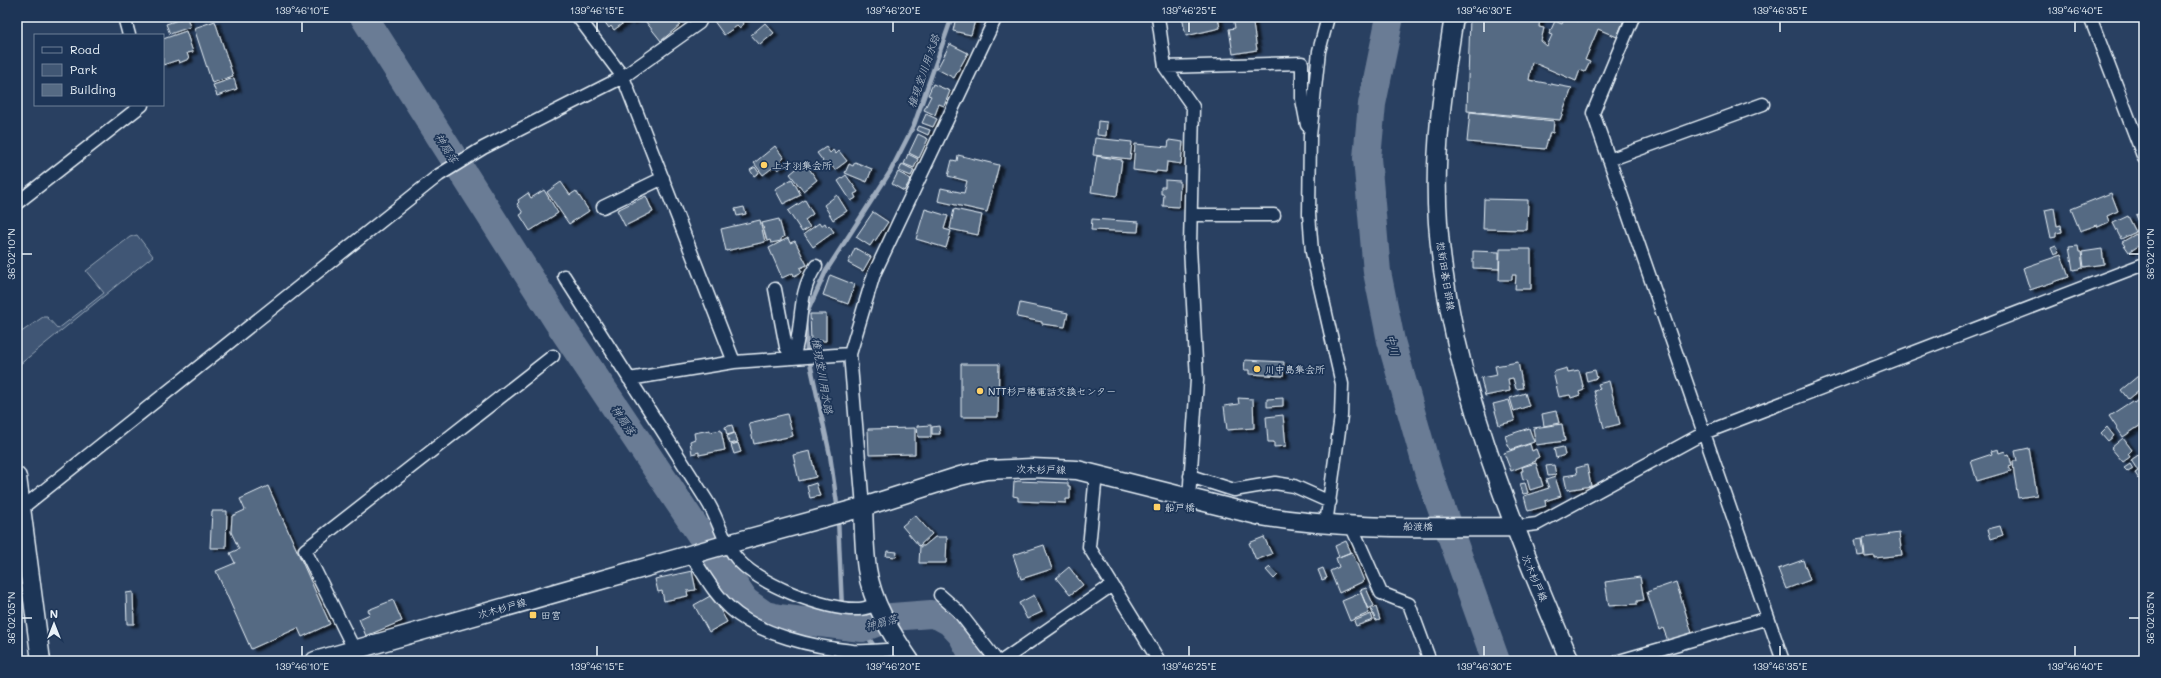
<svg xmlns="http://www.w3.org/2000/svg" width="2161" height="678" font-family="Mali,'Klee One',sans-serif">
  <defs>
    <filter id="shadow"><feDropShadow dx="4.5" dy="2.5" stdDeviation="1" flood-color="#0009"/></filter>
  </defs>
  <rect width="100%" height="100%" fill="#294061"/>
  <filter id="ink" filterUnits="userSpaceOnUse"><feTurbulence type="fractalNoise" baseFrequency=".025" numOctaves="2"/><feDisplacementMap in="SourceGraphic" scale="8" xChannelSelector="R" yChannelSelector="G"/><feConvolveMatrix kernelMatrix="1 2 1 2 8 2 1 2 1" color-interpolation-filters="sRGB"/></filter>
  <g filter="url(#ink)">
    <path fill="#415774" stroke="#94a4b6" d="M137,235L153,256L19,365L17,335L43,317H47L58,329L104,293L86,271L130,237Z"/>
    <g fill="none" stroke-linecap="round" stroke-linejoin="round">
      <path stroke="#9dabbd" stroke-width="4.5" d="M838,511L830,455L807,349L805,317L826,271L890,172L914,125L952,17
        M838,518L842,609L862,628L884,661"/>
      <path stroke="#6b7c95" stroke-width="28" d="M364,17L558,322L745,601L765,615L778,618L862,628L892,617L931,614L939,616L950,622L962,635L976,661
        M1390,17L1372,104L1367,158L1377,272L1391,341L1428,471L1496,661"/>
    </g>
    <path fill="#556a83" stroke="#e8f1f8" filter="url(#shadow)" d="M187,17L190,27L170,34L166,24Z
      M601,17H638L631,22L629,19L614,30L611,26L609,28Z
      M642,17H673L680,25L661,41Z
      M711,17H746V18L742,21L744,24L739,28L737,26L724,35Z
      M956,17H976L971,35L953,31Z
      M1182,17H1218L1220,28L1186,36Z
      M1233,17H1252L1257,50L1233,54L1229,29L1235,28Z
      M1470,17H1540L1539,27L1544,28L1541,41L1547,46L1552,35L1549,34L1555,21L1562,24L1565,17L1578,21L1580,17H1625L1617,37L1598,29L1585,60L1590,62L1585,72L1580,70L1576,81L1532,62L1529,80L1572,88L1560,120L1467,111Z
      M215,21L233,76L212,83L194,28Z
      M765,23L774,33L760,45L751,35Z
      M186,31L193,52L187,53L189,59L179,63L178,60L163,65V39Z
      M950,44L968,53L954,78L937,69Z
      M234,78L237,89L217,96L213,85Z
      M933,84L950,91L944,106L939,104L935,115L924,110L931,96L928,95Z
      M1470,112L1554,121L1553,133L1550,132L1545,149L1467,142Z
      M926,114L937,119L933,127L922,123Z
      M1098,121L1107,122L1106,136L1097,135Z
      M919,126L930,130L928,135L917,130Z
      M918,134L928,139L919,158L909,153Z
      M1095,138L1132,142L1130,159L1093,155Z
      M1169,140L1183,142L1181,164L1167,162L1166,172L1156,171V173L1133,170L1135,144L1168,147Z
      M775,146L784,158L781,161L785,165L778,170L775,166L763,175L754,163Z
      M826,147L830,153L833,150L836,154L839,151L847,161L835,170L831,165L826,169L821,163L823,161L817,153Z
      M908,154L918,159L914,168L904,164Z
      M958,155L999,165L987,212L938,201L941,188L964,193L967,181L948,176L952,160L957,161Z
      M1097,156L1122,160L1117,196L1091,192Z
      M855,162L872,169L867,182L845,173L849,164L853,166Z
      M902,164L914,170L911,176L899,171Z
      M801,165L805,169L808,167L817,180L803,191L790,174Z
      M755,167L759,173L754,176L750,170Z
      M898,172L911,179L904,191L892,184Z
      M846,175L858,192L854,194L856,198L851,201L838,181Z
      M792,179L801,195L783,204L775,189Z
      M1165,180L1180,181L1179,207L1163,206L1164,194H1161V187H1165Z
      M561,182L570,195L576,191L589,211L569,224L547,192Z
      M544,190L558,213L530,231L520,215L523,213L517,204L519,202L518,200L528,193L531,198Z
      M2111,193L2118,211L2107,216L2109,222L2098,227L2097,225L2080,231L2071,209Z
      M837,195L847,211L833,220L824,205Z
      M646,196L653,212L625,226L617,210Z
      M1484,199L1528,200L1527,230L1483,229Z
      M805,200L813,214L805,220L810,227L802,232L788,211Z
      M744,207L746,214L737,216L735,209Z
      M2054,208L2057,226L2061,225L2062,232L2056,233V237L2051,238L2045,210Z
      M925,209L948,216L944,229L951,231L946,248L916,239Z
      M954,209L982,215L978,235L950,229Z
      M873,212L888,222L875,241L874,240L870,246L856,237Z
      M2144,212V234L2136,215Z
      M2128,216L2136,232L2121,239L2113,223Z
      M779,219L784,237L781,238V241L771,243L770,240L767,241L762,223Z
      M1092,219L1139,222L1138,232L1091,230Z
      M760,220L765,242L726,251L721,229Z
      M819,223L821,226L825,223L827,227L829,225L834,232L813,247L804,234Z
      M2136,234L2142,244L2129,252L2122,242Z
      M788,238L790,243L795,241L807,265L800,268L802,272L794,276L793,273L782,278L769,248Z
      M2056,246L2059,253L2054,255L2051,248Z
      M2078,246L2079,252H2081L2083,268L2073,270L2069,247Z
      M855,248L871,257L863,271L848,263Z
      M1500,249H1531V289H1515L1516,275H1512V280H1499Z
      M2102,249L2104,264L2084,267L2082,252Z
      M1473,251L1499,252V269L1473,268Z
      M2061,255L2069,277L2030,290L2023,268Z
      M830,275L855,285L848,304L823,295Z
      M1020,303L1068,313L1065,327L1042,324V322L1017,317Z
      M810,314H826V341H811Z
      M1245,360L1284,362L1283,376L1249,374V370H1244Z
      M1518,362L1523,388L1516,389L1513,378L1508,379L1510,391L1485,396L1481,378L1497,375L1495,366Z
      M961,364H999L998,417H961Z
      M1567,368L1568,372L1579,370L1584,390L1579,392L1580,395L1571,398L1570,395L1559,397L1553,372Z
      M1595,370L1597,378L1587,381L1585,372Z
      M2138,376L2144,386L2128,399L2121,390Z
      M1609,381L1620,424L1604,428L1594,391L1600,389L1598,384Z
      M1525,393L1529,406L1514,411L1510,398Z
      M1238,398L1253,399L1254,428L1227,430L1224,406L1239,404Z
      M1283,398V406L1267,407V399Z
      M2141,398L2144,403V423L2123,437L2109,416L2132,401L2134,403Z
      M1509,400L1515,421L1499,425L1493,404Z
      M1556,411L1559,423L1544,426L1542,414Z
      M787,414L793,436L754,444L749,423Z
      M1283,415L1286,446L1274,447V442H1268L1266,417Z
      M1562,424L1565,441L1536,445L1533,428Z
      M732,425L734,433L727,435L725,427Z
      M931,425V437H918L917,426Z
      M939,426L940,434H932V427Z
      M2107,427L2114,436L2108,441L2101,433Z
      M915,428V454L869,455L868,429Z
      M1529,428L1534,442L1510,450L1505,436Z
      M710,430V432L721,430L725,450L699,455V452L692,454L690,441L695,439L694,433Z
      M735,433L738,442L730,444L727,436Z
      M2123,438L2132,450L2128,454L2130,457L2123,462L2111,448Z
      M738,443L741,452L734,454L731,445Z
      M1530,444L1532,451L1536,449L1539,457L1535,459L1536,461L1511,471L1504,453Z
      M1563,447L1565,455L1556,458L1554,449Z
      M2029,448L2037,495L2018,498L2014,473L2013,461H2017L2015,451Z
      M1998,449L1999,453L2005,451L2006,455L2009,454L2012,466L2009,467L2011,471L1977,481L1971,461L1992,454L1991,451Z
      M810,451L816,477L799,481L793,455Z
      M2144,451V477L2143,476L2139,479L2135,473L2138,471L2131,460Z
      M1536,463L1543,486L1530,490L1527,479L1523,480L1521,471H1523L1522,467Z
      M2130,464L2133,469L2128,472L2124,468Z
      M1554,465L1556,475L1548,476L1546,466Z
      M1587,465L1591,486L1567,490L1564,476L1577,474L1576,468Z
      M1555,477L1561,496L1545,501L1546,506L1528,511L1524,496L1549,488L1546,480Z
      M1018,481L1068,483V486H1070V499H1066V503L1018,501V497L1013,496L1014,482Z
      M816,483L820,496L810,498L807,486Z
      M1525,483L1528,493L1523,494L1520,484Z
      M268,486L330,624L302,637L298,628L251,649L216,571L235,563L230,553L239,549L231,532L232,516L245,510L240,499Z
      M212,511H227L226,548H210Z
      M915,515L932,534L919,546L902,526Z
      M2000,526L2003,535L1991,539L1988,529Z
      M1899,533L1902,555L1875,558V556L1865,557L1863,538Z
      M935,537H947L946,563H919L920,546H924Z
      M1264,537L1272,554L1256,560L1249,543Z
      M1862,539L1864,555L1858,556L1855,540Z
      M1346,541L1351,552L1339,557L1335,546Z
      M1044,545L1052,569L1021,579L1013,555Z
      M887,551L897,552L896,557L886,556Z
      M1352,552L1364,581L1339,593L1330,571L1339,567L1336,558Z
      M1803,560L1810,580L1786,589L1778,569Z
      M1069,567L1083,585L1070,595L1056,578Z
      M1270,567L1278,575L1274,579L1266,570Z
      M1323,568L1327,578L1322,580L1318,570Z
      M692,571L696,590L687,591L688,596L664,601L662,591L658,592L655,579Z
      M1640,577L1644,600L1637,601V604L1609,606L1605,582Z
      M1676,582L1692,633L1668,641L1663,628L1659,630L1647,592Z
      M1366,588L1374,606L1368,609L1360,590Z
      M133,592L134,624H127L126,593Z
      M1361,593L1369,613L1350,621L1342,601Z
      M712,595L727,622L709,632L694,605Z
      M1034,595L1042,612L1027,619L1019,603Z
      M393,600L402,621L366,636L359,619L370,614L368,610Z
      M1376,607L1380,620L1376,621L1371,609Z
      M1371,614L1373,620L1356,626L1354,621Z"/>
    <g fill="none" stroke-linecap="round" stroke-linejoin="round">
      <defs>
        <path id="street" d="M124,17L129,35
          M578,17L623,77L734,362L850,354
          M1158,17L1165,67L1193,107L1190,247L1197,380L1189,499
          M1633,17L1593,113L1783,661
          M2090,17L2144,158
          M1165,67L1302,63V99L1307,125
          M1609,160L1763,104
          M17,203L142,105
          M603,207L663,178
          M1191,215H1274
          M564,276C612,351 660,426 707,501C718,518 722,539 734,555C754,583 826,611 859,609C865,609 871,606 877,604
          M775,289L786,347L793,358
          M793,358C804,327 796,295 816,266
          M629,379L734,362
          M1096,474L1089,547L1159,661
          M1190,476L1234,490L1275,483L1294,486L1330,502
          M863,507L850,354L874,274L996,17
          M17,512L439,175L483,148L623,77L699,23L702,17
          M1326,524L1341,416L1342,384L1312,252L1309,214L1310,136L1319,51L1328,17
          M1351,525L1381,593L1409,604L1430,661
          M1513,527L1537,524L1704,433L2144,264
          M690,554C703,572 713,593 730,608C759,635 814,647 853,651C869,652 886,650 902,649
          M940,595L958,611L997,661
          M354,649L305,550L553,356
          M1002,661L1112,585
          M1619,661L1768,618"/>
        <path id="secondary" d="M1454,17C1443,86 1433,153 1438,223C1449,375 1512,523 1570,661
          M17,477L41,661
          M863,507C864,528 864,549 867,569C872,603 891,633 910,661
          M315,661L728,544L863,507L960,476L986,470L1032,468L1077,470L1261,516C1344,530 1430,527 1513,527"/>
      </defs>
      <use href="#street" stroke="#e8f1f8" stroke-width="15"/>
      <use href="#secondary" stroke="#e8f1f8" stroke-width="21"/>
      <use href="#street" stroke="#1d3557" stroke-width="12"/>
      <use href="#secondary" stroke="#1d3557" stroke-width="18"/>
    </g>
  </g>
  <path fill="none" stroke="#e8f1f8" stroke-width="1.5" d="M302,22V32M597,22V32M893,22V32M1189,22V32M1484,22V32M1780,22V32M2075,22V32M22,254H32M2129,254H2139M22,618H32M2129,618H2139M302,646V656M597,646V656M893,646V656M1189,646V656M1484,646V656M1780,646V656M2075,646V656"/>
  <g fill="#ffd166" stroke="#1d3557" stroke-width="1.5">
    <circle cx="764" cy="165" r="4"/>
    <circle cx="1257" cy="369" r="4"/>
    <circle cx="980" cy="391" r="4"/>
    <rect x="1153" y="503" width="8" height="8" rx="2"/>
    <rect x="529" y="611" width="8" height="8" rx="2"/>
  </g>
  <g text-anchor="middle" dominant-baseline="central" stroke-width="3.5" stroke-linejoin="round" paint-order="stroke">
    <g font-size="10" fill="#e8f1f8" stroke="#1d3557" text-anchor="start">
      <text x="772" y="165">上才羽集会所</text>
      <text x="1265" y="369">川中島集会所</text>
      <text x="988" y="391">NTT杉戸椿電話交換センター</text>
      <text x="1165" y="507">船戸橋</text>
      <text x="541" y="615">田宮</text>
    </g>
    <g font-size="10" fill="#e8f1f8" stroke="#1d3557">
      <text transform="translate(1446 276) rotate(81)">惣新田春日部線</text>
      <text transform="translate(1041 469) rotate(1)">次木杉戸線</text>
      <text transform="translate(1418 526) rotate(1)">船渡橋</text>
      <text transform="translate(1535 578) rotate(67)">次木杉戸線</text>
      <text transform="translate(502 608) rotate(-16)">次木杉戸線</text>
    </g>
    <g font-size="11" font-style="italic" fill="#b6c2d0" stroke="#1d3557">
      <text transform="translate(923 71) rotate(-71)">権現堂川用水路</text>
      <text transform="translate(447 148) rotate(58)">神扇落</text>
      <text transform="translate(1393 345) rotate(76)">中川</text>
      <text transform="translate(823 376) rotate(80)">権現堂川用水路</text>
      <text transform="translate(624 420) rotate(56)">神扇落</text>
      <text transform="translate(881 622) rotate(-15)">神扇落</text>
    </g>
  </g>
  <rect width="2161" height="678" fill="none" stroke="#1d3557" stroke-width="44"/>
  <rect x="34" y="34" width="130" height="72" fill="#1d3557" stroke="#6e8097"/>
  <rect x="42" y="47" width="20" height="6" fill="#1d3557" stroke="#6e8097"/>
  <text x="70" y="54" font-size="12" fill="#e8f1f8">Road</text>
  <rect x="42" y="64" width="20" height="12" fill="#415774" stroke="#6e8097"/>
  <text x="70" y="74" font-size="12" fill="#e8f1f8">Park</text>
  <rect x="42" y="84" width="20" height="12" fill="#556a83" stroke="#6e8097"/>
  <text x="70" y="94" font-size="12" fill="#e8f1f8">Building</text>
  <g transform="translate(54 624)" stroke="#1d3557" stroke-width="3" paint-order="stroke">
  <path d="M0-3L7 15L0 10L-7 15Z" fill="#e8f1f8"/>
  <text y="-6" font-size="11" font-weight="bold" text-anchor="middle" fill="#e8f1f8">N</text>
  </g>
  <rect x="22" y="22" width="2117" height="634" fill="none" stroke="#e8f1f8" stroke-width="1.5"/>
  <g font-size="10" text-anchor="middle" fill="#e8f1f8">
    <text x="302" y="14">139°46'10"E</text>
    <text x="597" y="14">139°46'15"E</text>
    <text x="893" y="14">139°46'20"E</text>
    <text x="1189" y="14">139°46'25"E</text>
    <text x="1484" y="14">139°46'30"E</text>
    <text x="1780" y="14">139°46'35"E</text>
    <text x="2075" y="14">139°46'40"E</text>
    <text transform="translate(11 254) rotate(-90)" y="4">36°02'10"N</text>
    <text transform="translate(2150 254) rotate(-90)" y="4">36°02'10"N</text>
    <text transform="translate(11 618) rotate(-90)" y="4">36°02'05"N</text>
    <text transform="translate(2150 618) rotate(-90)" y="4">36°02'05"N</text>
    <text x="302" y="670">139°46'10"E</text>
    <text x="597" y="670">139°46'15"E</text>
    <text x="893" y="670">139°46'20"E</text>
    <text x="1189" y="670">139°46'25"E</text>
    <text x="1484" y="670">139°46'30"E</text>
    <text x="1780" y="670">139°46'35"E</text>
    <text x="2075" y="670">139°46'40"E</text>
  </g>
</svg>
